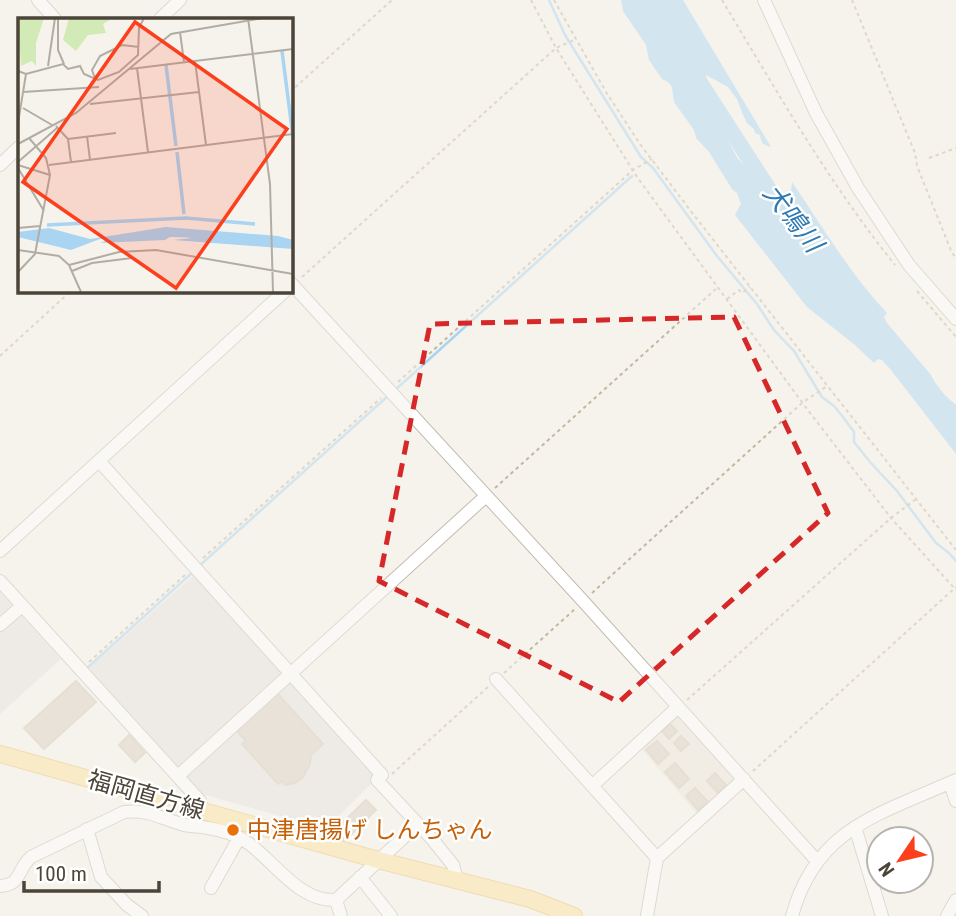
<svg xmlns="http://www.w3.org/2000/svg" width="956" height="916" font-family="'Roboto Condensed','Noto Sans JP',sans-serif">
  <rect width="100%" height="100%" fill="#f6f3ec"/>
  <path fill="#eae5da" d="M678,714L737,779L697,814L641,748Z"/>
  <path fill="#e5e3e0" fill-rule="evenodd" d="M194,575L375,775L374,781L326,829L202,794L89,668ZM236,730L311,755L310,764L303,777L295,783L285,785L282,781L278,784L242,745L246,741Z
    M0,592L61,659L0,714Z"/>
  <path fill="#a9d4f2" d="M621,0H683L771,147C763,145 761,143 760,135L755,133L754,129L747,123L743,115L737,99L728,87L706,75L709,88L705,97V103L721,122V128L738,159L744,165L769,180L776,192L780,194L791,190L792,182C822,226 850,274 887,313L884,317L887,323L931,375L939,390L956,405V414L946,403L940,405L956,427V454L891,370L882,360L878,359L874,363L855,345L807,307L735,215L741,204L737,193L732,189L709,152L696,138L694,130L674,102L672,87L668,82L662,79L649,60L646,45L623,11Z"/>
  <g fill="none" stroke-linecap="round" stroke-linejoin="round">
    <path stroke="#a9d4f2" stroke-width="2.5" d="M549,0L565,35L641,157L653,168L717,256L757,304L774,330L794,351L822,397L834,406L843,417L854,432V442L870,462L897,491L936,543L949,553L956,561
      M394,391L632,176
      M199,566L389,395
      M85,670L194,571"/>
    <path stroke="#a9d4f2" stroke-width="16" d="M695,75L770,191
      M929,388L956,422"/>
  </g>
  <path fill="#d8cfc1" stroke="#d3c7b4" stroke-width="2" d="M76,681L96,702L44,749L24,728Z
    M277,693L323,744L311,755L310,764L303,777L295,783L285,785L282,781L278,784L242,744L246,741L236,730Z
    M670,724L677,731L669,739L662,731Z
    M129,735L145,753L135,762L119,745Z
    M681,736L689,744L681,751L674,743Z
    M657,741L669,754L658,764L646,750Z
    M675,763L689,779L679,788L665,772Z
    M715,773L726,785L718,793L707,781Z
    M695,788L708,802L698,810L686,796Z
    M366,800L376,810L344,841L334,831Z"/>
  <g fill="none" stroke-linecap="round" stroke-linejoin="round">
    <defs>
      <path id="minor" d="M38,0L55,19
        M764,0L816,113L858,188L909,265L956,319
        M160,19L180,0
        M0,165L19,147
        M290,282L583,601L817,861
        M99,461L382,775L377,780L432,839L453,865L457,880
        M0,551L286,290
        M0,581L200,801L201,810
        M0,625L22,606
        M496,679L657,858
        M178,776L486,496
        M950,783L956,801
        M592,786L678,707
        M855,827L882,916
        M87,829L101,877L127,905L142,916
        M360,877L391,916
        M0,886C22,885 17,869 31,857L124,812C147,809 160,818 181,824C190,827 199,826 208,828C221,830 237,835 248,843C275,862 299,902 336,900L418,824
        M211,888L239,838
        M336,900L341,916
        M647,916L657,858L744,779
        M792,916C816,827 881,814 956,780
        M947,916L956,900"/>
      <path id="major" d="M0,754L378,860L530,899L574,916"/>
    </defs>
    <use href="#minor" stroke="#c2bbae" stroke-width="14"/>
    <use href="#major" stroke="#e6c16a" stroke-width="18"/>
    <path stroke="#c4b79f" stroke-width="2" stroke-dasharray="3.5 3.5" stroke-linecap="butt" d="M531,0L556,48L637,177L804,405L891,518L956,590
      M554,0L606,92L640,144L693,214L956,550
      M722,0C776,90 829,183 895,265
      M852,0L915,153L917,166L952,253L956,258
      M290,92L392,0
      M929,158L956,148
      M302,277L556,48L574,40
      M917,291L956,337
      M727,299L739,290L742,293L750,287
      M0,356L72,290
      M398,382L633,170L652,159
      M495,488L717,288
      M203,558L381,398
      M592,593L802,403L827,386
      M89,662L186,574
      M504,673L575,609
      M687,700L891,518L916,499
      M753,771L956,587
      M392,774L489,686"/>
    <use href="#minor" stroke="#fff" stroke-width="12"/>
    <use href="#major" stroke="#ffe39c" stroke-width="16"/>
  </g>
  <path d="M0 0H956V916H0ZM734,317L828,513L619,702L379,581L430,324Z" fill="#f6f3ec" fill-opacity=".55" fill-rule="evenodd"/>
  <path fill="none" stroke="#d62828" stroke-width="5" stroke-dasharray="14 9" stroke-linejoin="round" d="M734,317L828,513L619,702L379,581L430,324Z"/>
  <circle fill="#e8710a" stroke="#fff" stroke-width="2.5" cx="233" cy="830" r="7"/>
  <g text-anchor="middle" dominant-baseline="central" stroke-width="5" stroke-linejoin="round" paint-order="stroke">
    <g font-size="24" fill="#4b4439" stroke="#fff">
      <text transform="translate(146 795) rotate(16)">福岡直方線</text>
    </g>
    <g font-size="24" fill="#c56008" stroke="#fff" text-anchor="start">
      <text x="247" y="830">中津唐揚げ しんちゃん</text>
    </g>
    <g font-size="26" font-style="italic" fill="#2e7ab2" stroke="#fff">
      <text transform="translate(793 218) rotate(52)">犬鳴川</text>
    </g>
  </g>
  <g transform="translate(18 18)">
    <rect width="275" height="275" fill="#f6f3ec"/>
    <path d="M26,0L18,25V48L14,43L3,48L0,0ZM51,0H95L85,6L88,15L70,17L58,33L45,22Z" fill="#d2eab5"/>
    <path d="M148,209L260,218L275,222V231L155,222L174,220L157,216L147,222L82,225L92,221H82L53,232L0,219V214L31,210L72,221Z" fill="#a9d4f2"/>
    <path fill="none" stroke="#a9d4f2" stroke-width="3.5" d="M264,33L275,119M148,47L158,128M159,134L166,196M29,207L168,200L237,206M147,217L176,218"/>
    <path fill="none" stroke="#b2ada4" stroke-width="2" d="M40,0V32L46,46M230,0L252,166L255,274M162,14L166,44M177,43L188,127M30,48L37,0M119,50L130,134M112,51L275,31M0,53L8,56L45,46L50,51L62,48L66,56L80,62L101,54L120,37L121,10L126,0M77,60L74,52L82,38L104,27L121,29M5,74L81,69M72,86L181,74M5,90L34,107M0,105L8,56M38,108L50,121L53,144M69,118L72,142M50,121L98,115M0,126L58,95L153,16L245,0M0,144L39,110M0,147L32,157M31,147L275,116M0,150L26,193M0,210L22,208M0,232L41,238L51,247L63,274M51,247L101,234L138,232L275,256M54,253L74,245L114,240M0,254L17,236L32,157L28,140L11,120"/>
    <path fill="#fc3f1d" fill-opacity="0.15" stroke="#fc3f1d" stroke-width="3.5" d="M117,4L269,111L158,270L5,164Z"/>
    <rect width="275" height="275" fill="none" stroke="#4b4439" stroke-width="3.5"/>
  </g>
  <g transform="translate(900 860) rotate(235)"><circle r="33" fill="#ffffff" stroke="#b7b4b0" stroke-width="2"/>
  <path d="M0-5L12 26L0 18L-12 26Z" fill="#fc3f1d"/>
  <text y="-10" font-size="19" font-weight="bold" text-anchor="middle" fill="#4b4439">N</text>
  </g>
  <path d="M24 881v10h135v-10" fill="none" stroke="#4b4439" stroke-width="3.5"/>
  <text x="35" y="881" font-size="21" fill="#4b4439" stroke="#ffffff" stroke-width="5" paint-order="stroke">100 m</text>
</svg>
